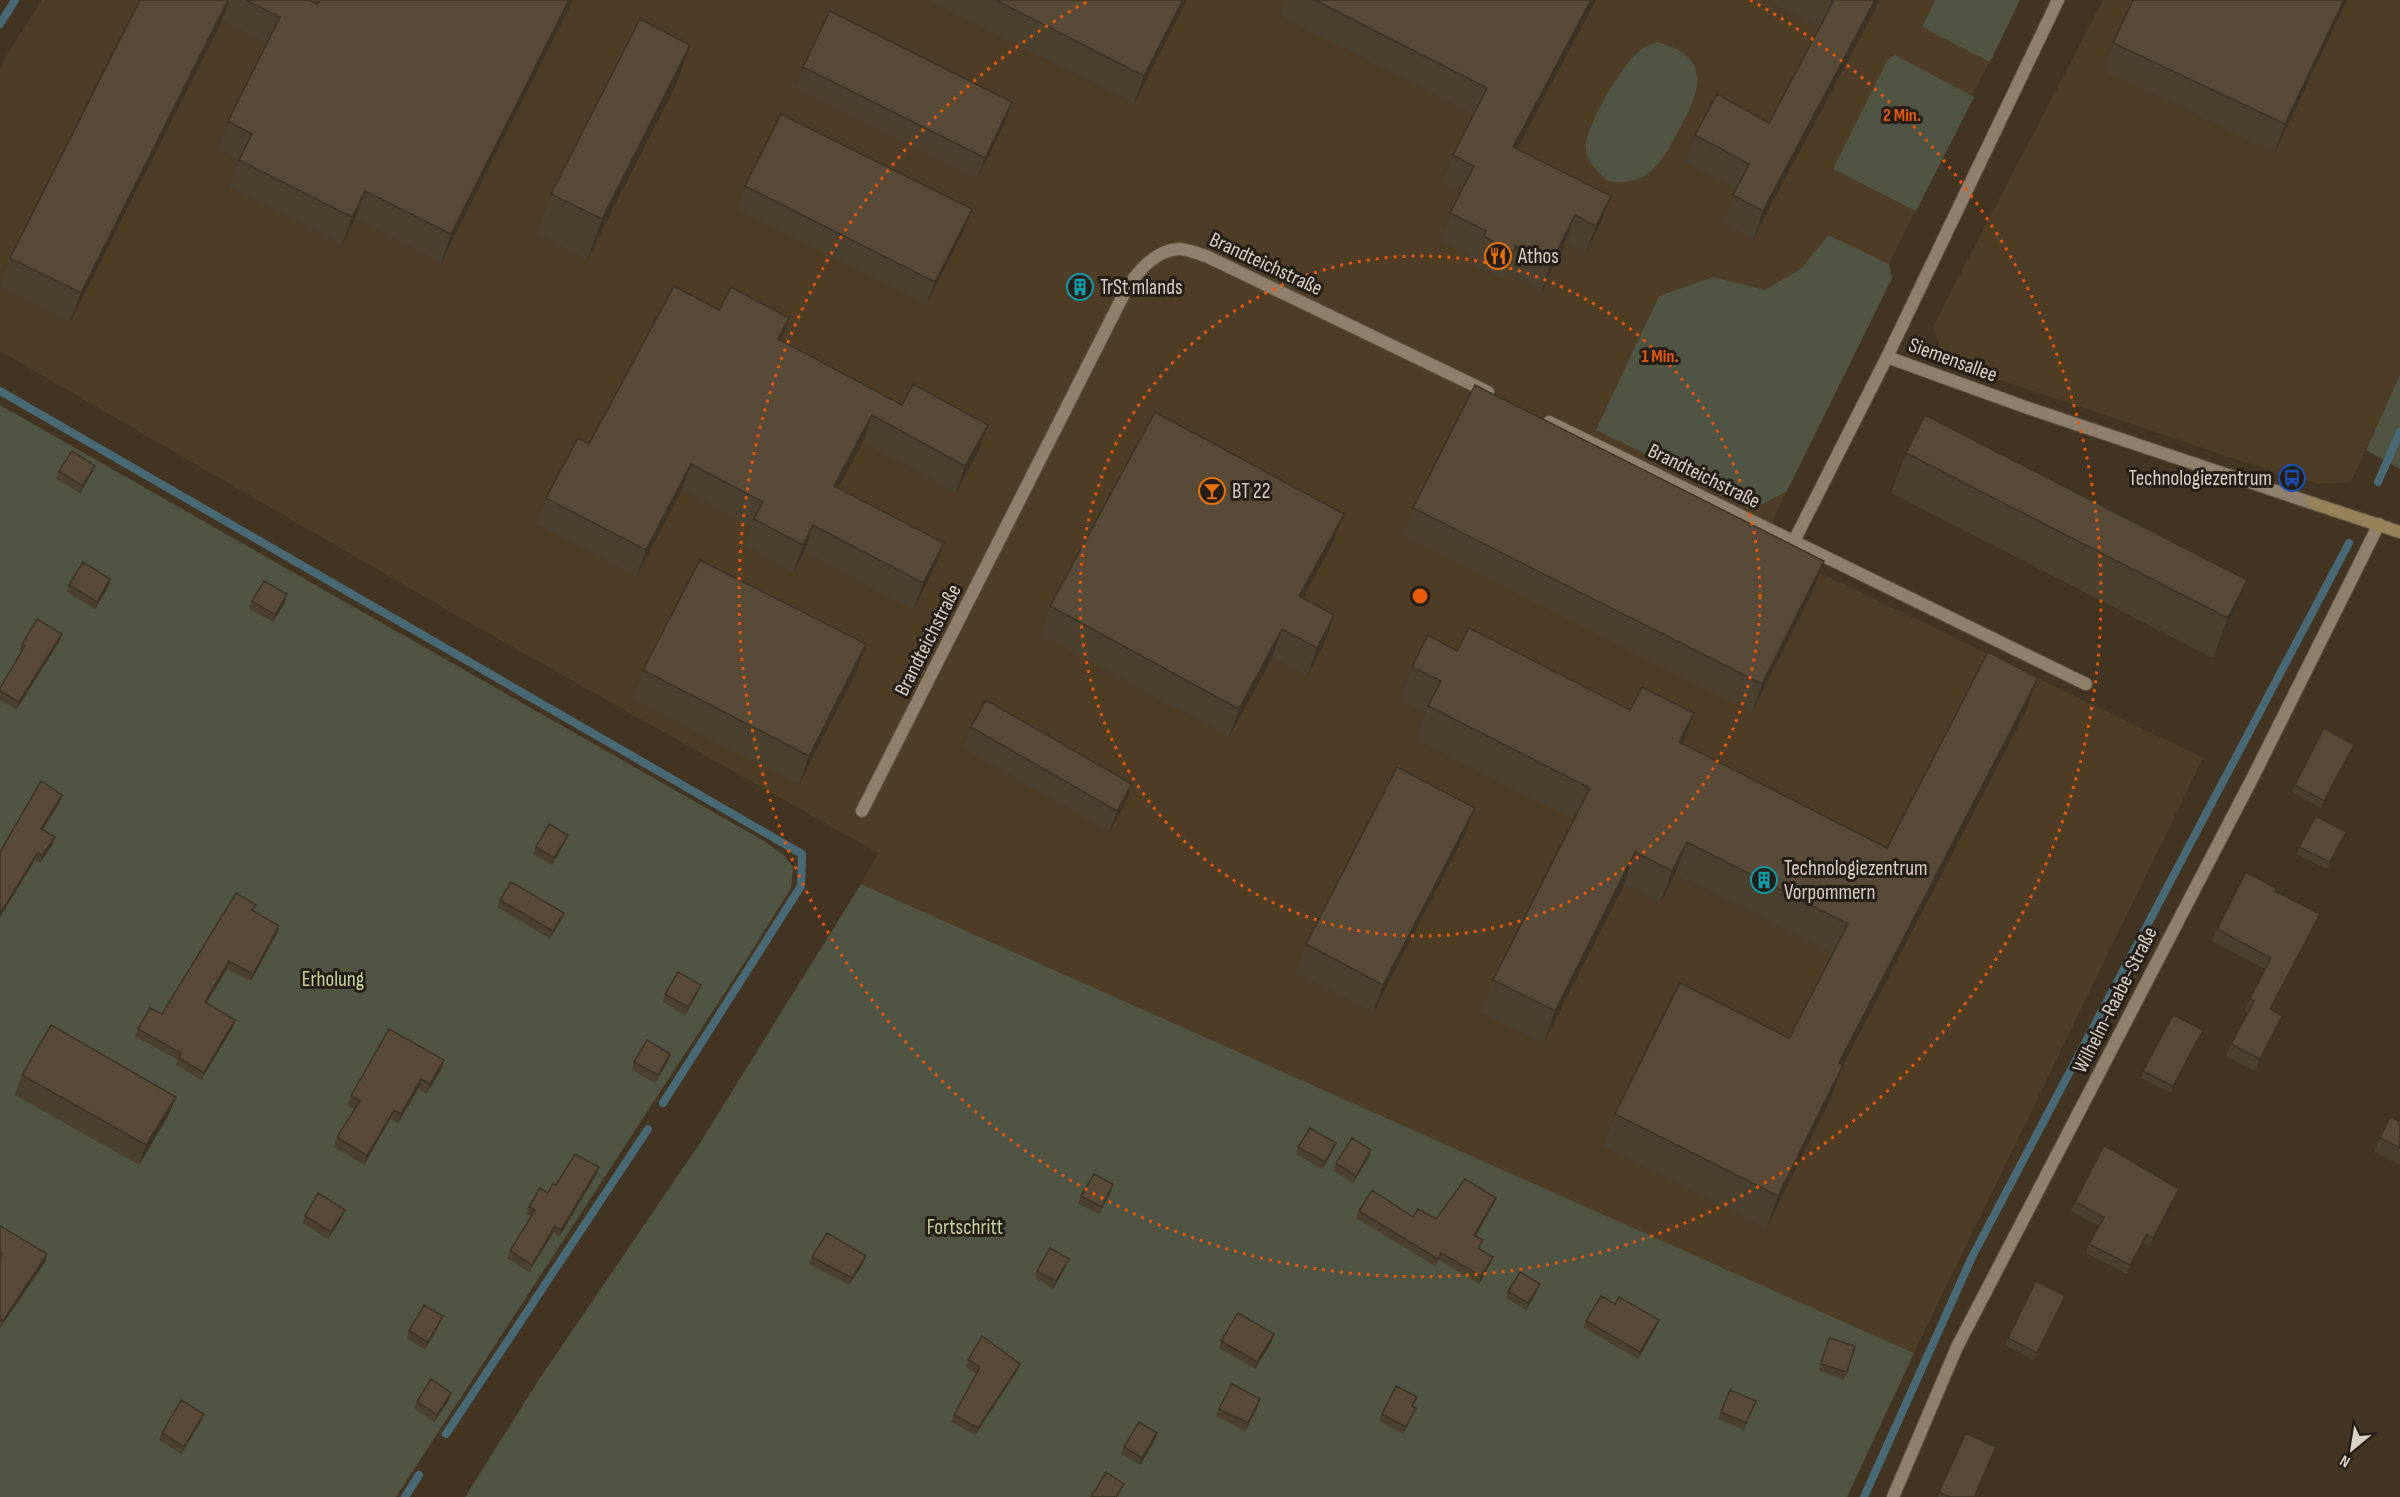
<svg xmlns="http://www.w3.org/2000/svg" width="2400" height="1497" font-family="'Sofia Sans Condensed',sans-serif">
  <rect width="100%" height="100%" fill="#433522"/>
  <path fill="#4f3d25" d="M42,0H2020L1889,264L1892,278L1761,544L2203,758L1914,1353L861,884L878,853L463,619L0,351V66Z
    M2103,0H2400V375L2351,482L2319,484L2244,462L1965,368L1941,351L1933,326Z"/>
  <path fill="#505442" d="M1935,0H2020L1990,62L1922,27Z
    M1656,42C1715,56 1700,93 1677,133C1670,146 1662,162 1651,171C1640,182 1623,184 1608,181C1597,172 1584,159 1586,143C1589,121 1622,65 1639,51C1643,47 1651,45 1656,42Z
    M1895,55L1974,97L1916,211L1833,169L1888,59Z
    M1828,235L1889,264L1892,278L1787,491L1763,504L1734,497L1596,430L1659,296L1713,277L1765,290L1802,268Z
    M2400,375V469L2366,450Z
    M0,405L764,841L784,855L793,867L791,888L748,957L396,1497H0Z
    M861,884L1914,1353L1847,1497H465L540,1378L700,1143Z"/>
  <g fill="none" stroke-linecap="round" stroke-linejoin="round">
    <path stroke="#476a76" stroke-width="8" d="M0,24L15,0
      M0,391L802,854L801,886L663,1103
      M2378,482L2400,432
      M446,1434L648,1129
      M405,1497L419,1475
      M1864,1497L1972,1257L2349,543"/>
    <defs>
      <path id="street" d="M2058,0L1887,357L2028,408L2312,503
        M1549,422L2086,684
        M1794,541L1887,357
        M862,811L1127,288C1139,270 1155,251 1178,249C1186,248 1198,254 1206,256L1488,392
        M1893,1497L1957,1347L2255,773L2379,524"/>
      <path id="secondary" d="M2312,503L2400,532"/>
    </defs>
    <use href="#street" stroke="#5e5242" stroke-width="14"/>
    <use href="#secondary" stroke="#5e5242" stroke-width="14"/>
    <use href="#street" stroke="#90806b" stroke-width="12"/>
    <use href="#secondary" stroke="#968159" stroke-width="12"/>
  </g>
  <path fill="#4c402f" d="M140,0H309L318,4L320,0H573L441,263L355,219L342,245L229,188L239,160L218,150L228,121L267,44L222,21L70,322L0,286L10,258Z
    M930,0H1187L1134,104Z
    M1285,0H1596L1517,149L1600,224L1585,254L1565,243L1541,292L1506,274L1503,280L1473,264L1475,259L1440,241L1450,213L1461,193L1442,183L1453,155L1473,115L1280,15Z
    M1767,0H1880L1753,239L1723,223L1735,190L1685,163L1695,135L1769,123L1820,28Z
    M2347,0L2275,152L2103,71L2113,43Z
    M690,45L676,85L587,260L537,234L551,194Z
    M803,67L1012,102L1005,123L977,179L795,88Z
    M745,186L972,209L964,231L927,303L737,208Z
    M719,310L781,341L978,452L956,493L863,442L838,488L934,569L914,609L804,552L793,572L745,546L751,527L682,490L636,577L537,524L546,498L589,444Z
    M1906,453L2247,580L2232,620L2213,658L1891,493Z
    M95,466L92,473L80,493L56,479L59,471Z
    M1413,508L1824,561L1814,589L1752,712L1403,536Z
    M1333,542L1303,598L1324,644L1307,676L1272,658L1229,737L1040,634L1050,606Z
    M110,579L108,587L95,609L67,592L69,585Z
    M252,601L285,602L273,622L249,609Z
    M59,642L16,710L0,700V688L21,652L19,651L22,644Z
    M1457,651L1630,710L1694,713L1683,744L1887,848L2038,678L2026,711L1843,1065L1831,1098L1766,1229L1603,1147L1615,1114L1789,1038L1832,954L1675,874L1660,903L1624,885L1543,1044L1481,1012L1493,980L1574,819L1416,739L1426,712L1400,699L1412,667Z
    M643,670L856,673L799,784L633,699Z
    M971,727L1132,784L1124,806L1109,832L963,748Z
    M2351,752L2321,808L2292,792L2295,785Z
    M60,802L43,830L52,845L40,863L35,860L0,917V852Z
    M1475,808L1464,836L1373,1013L1295,973L1306,944Z
    M2343,840L2327,869L2297,854L2299,847Z
    M565,842L552,865L533,854L536,847Z
    M2275,891L2320,914L2315,926L2272,1010L2282,1016L2278,1028L2255,1071L2226,1056L2231,1044L2248,1012L2245,1010L2250,998L2265,969L2212,941L2217,929Z
    M500,900L564,913L561,920L550,939L497,907Z
    M256,905L253,911L277,933L251,981L227,969L206,1003L233,1027L201,1080L176,1065L178,1060L135,1036L138,1029L162,1014Z
    M698,992L685,1015L663,1002L665,994Z
    M2200,1037L2171,1093L2141,1078L2143,1071Z
    M670,1054L668,1061L655,1083L632,1070L634,1062Z
    M441,1070L426,1094L418,1089L398,1123L390,1119L364,1165L334,1147L337,1137L355,1110L347,1105L351,1096Z
    M22,1075L168,1116L139,1165L15,1095Z
    M2400,1122V1165L2374,1152L2380,1138Z
    M1298,1147L1333,1150L1322,1169L1296,1154Z
    M1369,1157L1353,1183L1334,1171L1336,1163Z
    M599,1167L596,1175L559,1237L553,1233L529,1272L507,1258L510,1251L531,1217L526,1214L529,1207L556,1185Z
    M1111,1191L1099,1214L1078,1204L1081,1196Z
    M1496,1198L1493,1205L1475,1236L1480,1249L1493,1257L1490,1264L1479,1284L1439,1260L1435,1266L1356,1218L1359,1211L1436,1219Z
    M2176,1198L2150,1247L2143,1243L2127,1274L2086,1253L2089,1244L2099,1226L2071,1211L2075,1202Z
    M305,1216L342,1217L328,1239L303,1223Z
    M0,1226L47,1254L45,1262L0,1328Z
    M812,1257L863,1263L849,1285L809,1264Z
    M1066,1266L1053,1289L1035,1278L1037,1271Z
    M1508,1291H1537L1526,1310L1506,1298Z
    M2063,1303L2034,1360L2005,1345L2008,1338Z
    M1586,1321L1656,1327L1638,1359L1584,1328Z
    M440,1323L425,1350L407,1338L409,1331Z
    M1274,1334L1272,1341L1255,1369L1219,1348L1221,1341Z
    M1826,1346H1855L1844,1380L1819,1371Z
    M968,1360L1020,1364L1017,1371L975,1435L951,1422L954,1415L976,1374L966,1367Z
    M451,1393L449,1400L434,1422L414,1408L417,1401Z
    M1260,1399L1258,1406L1245,1431L1216,1416L1219,1409Z
    M1756,1401L1744,1430L1718,1419L1721,1412Z
    M1382,1414L1413,1415L1403,1434L1379,1421Z
    M201,1421L181,1454L159,1440L162,1433Z
    M1157,1433L1155,1440L1140,1465L1121,1454L1124,1447Z
    M1939,1492L1975,1497H1938Z"/>
  <path fill="#3e3426" d="M228,0H229L222,21L70,322L81,293Z
    M569,0H573L441,263L451,234Z
    M1183,0H1187L1134,104L1144,76Z
    M1591,0H1596L1503,175L1513,147Z
    M1875,0H1880L1753,239L1763,211Z
    M2344,0H2347L2275,152L2285,124Z
    M690,45L676,85L587,260L602,219Z
    M1012,102L1005,123L977,179L985,158Z
    M365,191L355,219L342,245L352,217Z
    M1611,196L1600,224L1585,254L1596,226Z
    M972,209L964,231L927,303L935,282Z
    M1575,215L1565,243L1541,292L1551,263Z
    M789,318L780,345L778,339Z
    M872,415L863,442L825,512L834,486Z
    M988,425L978,452L956,493L965,466Z
    M691,464L682,490L636,577L646,550Z
    M95,466L92,473L80,493L82,486Z
    M1344,514L1333,542L1289,624L1299,596Z
    M813,525L804,552L793,572L803,545Z
    M944,543L934,569L914,609L923,583Z
    M1824,561L1814,589L1752,712L1762,684Z
    M110,579L108,587L95,609L97,602Z
    M2247,580L2232,620L2213,658L2228,618Z
    M287,594L285,602L273,622L275,615Z
    M1334,615L1324,644L1307,676L1317,648Z
    M1282,629L1272,658L1229,737L1239,709Z
    M62,634L59,642L16,710L19,702Z
    M866,644L856,673L799,784L809,756Z
    M2038,678L2026,711L1827,1096L1839,1063Z
    M1694,713L1682,746L1679,742Z
    M2354,745L2351,752L2321,808L2324,801Z
    M1132,784L1124,806L1109,832L1117,811Z
    M62,795L60,802L38,836L41,829Z
    M1475,808L1464,836L1373,1013L1383,985Z
    M2346,832L2343,840L2327,869L2330,862Z
    M568,835L565,842L552,865L554,858Z
    M55,837L52,845L40,863L42,856Z
    M1687,842L1675,874L1660,903L1672,871Z
    M38,852L35,860L0,917V914Z
    M1635,852L1624,885L1543,1044L1555,1011Z
    M564,913L561,920L550,939L553,931Z
    M2320,914L2315,926L2266,1021L2270,1009Z
    M279,926L277,933L251,981L253,974Z
    M229,961L227,969L202,1010L205,1002Z
    M701,985L698,992L685,1015L688,1007Z
    M2282,1016L2278,1028L2255,1071L2260,1059Z
    M235,1020L233,1027L201,1080L204,1073Z
    M2203,1030L2200,1037L2171,1093L2173,1086Z
    M670,1054L668,1061L655,1083L658,1075Z
    M444,1060L441,1070L426,1094L430,1084Z
    M1843,1065L1831,1098L1766,1229L1778,1196Z
    M421,1079L418,1089L398,1123L401,1114Z
    M176,1097L168,1116L139,1165L146,1145Z
    M394,1110L390,1119L364,1165L367,1156Z
    M1336,1143L1333,1150L1322,1169L1325,1162Z
    M1371,1150L1369,1157L1353,1183L1356,1176Z
    M599,1167L596,1175L559,1237L561,1230Z
    M1113,1184L1111,1191L1099,1214L1102,1207Z
    M2179,1189L2176,1198L2150,1247L2153,1238Z
    M1496,1198L1493,1205L1472,1243L1474,1235Z
    M345,1210L342,1217L328,1239L331,1232Z
    M555,1226L553,1233L529,1272L532,1265Z
    M2147,1234L2143,1243L2127,1274L2130,1265Z
    M47,1254L45,1262L0,1328L3,1321Z
    M866,1256L863,1263L849,1285L852,1278Z
    M1493,1257L1490,1264L1479,1284L1481,1276Z
    M1069,1259L1066,1266L1053,1289L1056,1281Z
    M1540,1284L1537,1291L1526,1310L1528,1303Z
    M2065,1296L2063,1303L2034,1360L2037,1353Z
    M443,1316L440,1323L425,1350L428,1342Z
    M1659,1320L1656,1327L1638,1359L1640,1352Z
    M1274,1334L1272,1341L1255,1369L1257,1362Z
    M1020,1364L1017,1371L975,1435L978,1428Z
    M451,1393L449,1400L434,1422L437,1415Z
    M1260,1399L1258,1406L1245,1431L1248,1423Z
    M1416,1408L1413,1415L1403,1434L1406,1427Z
    M204,1414L201,1421L181,1454L184,1447Z
    M1157,1433L1155,1440L1140,1465L1142,1458Z"/>
  <path fill="#584a37" stroke="#3e3426" stroke-width="1.5" d="M140,0H228L81,293L10,258Z
    M246,0H309L318,4L320,0H569L451,234L365,191L352,217L239,160L252,134L228,121L280,17Z
    M996,0H1183L1144,76Z
    M1315,0H1591L1513,147L1611,196L1596,226L1575,215L1551,263L1516,246L1514,252L1483,236L1486,231L1450,213L1474,166L1453,155L1487,88Z
    M1829,0H1875L1763,211L1733,195L1749,164L1695,135L1717,94L1769,123L1833,2Z
    M2133,0H2344L2285,124L2113,43Z
    M830,11L1012,102L985,158L803,67Z
    M640,19L690,45L602,219L551,194Z
    M781,114L972,209L935,282L745,186Z
    M674,286L719,310L731,287L789,318L778,339L902,405L913,384L988,425L965,466L872,415L834,486L944,543L923,583L813,525L803,545L754,519L763,502L691,464L646,550L546,498L578,438L589,444Z
    M1475,385L1824,561L1762,684L1413,508Z
    M1155,412L1344,514L1299,596L1334,615L1317,648L1282,629L1239,709L1050,606Z
    M1925,415L2247,580L2228,618L1906,453Z
    M72,451L95,466L82,486L59,471Z
    M700,560L866,644L809,756L643,670Z
    M83,562L110,579L97,602L69,585Z
    M264,581L287,594L275,615L252,601Z
    M37,619L62,634L19,702L0,691V688L25,646L22,644Z
    M1469,628L1630,710L1642,687L1694,713L1679,742L1887,848L1988,652L2038,678L1839,1063L1843,1065L1778,1196L1615,1114L1680,983L1789,1038L1848,924L1687,842L1672,871L1635,852L1555,1011L1493,980L1590,788L1428,706L1441,681L1412,667L1428,635L1457,651Z
    M986,700L1132,784L1117,811L971,727Z
    M2324,728L2354,745L2324,801L2295,785Z
    M1397,767L1475,808L1383,985L1306,944Z
    M41,781L62,795L41,829L55,837L42,856L38,852L0,914V852Z
    M2316,816L2346,832L2330,862L2299,847Z
    M549,824L568,835L554,858L536,847Z
    M2246,872L2276,888L2275,891L2320,914L2270,1009L2282,1016L2260,1059L2231,1044L2254,1001L2250,998L2271,958L2217,929Z
    M511,882L564,913L553,931L500,900Z
    M236,893L256,905L252,910L279,926L253,974L229,961L205,1002L235,1020L204,1073L179,1058L181,1053L138,1029L150,1008L162,1014Z
    M678,972L701,985L688,1007L665,994Z
    M2173,1015L2203,1030L2173,1086L2143,1071Z
    M51,1025L176,1097L146,1145L22,1075Z
    M389,1029L444,1060L430,1084L421,1079L401,1114L394,1110L367,1156L337,1137L360,1101L351,1096Z
    M647,1040L670,1054L658,1075L634,1062Z
    M2390,1117L2400,1122V1148L2380,1138Z
    M1310,1128L1336,1143L1325,1162L1298,1147Z
    M1352,1138L1371,1150L1356,1176L1336,1163Z
    M2104,1145L2179,1189L2153,1238L2147,1234L2130,1265L2089,1244L2104,1217L2075,1202Z
    M575,1154L599,1167L561,1230L555,1226L532,1265L510,1251L535,1210L529,1207L540,1188L548,1193L553,1184L556,1185Z
    M1094,1174L1113,1184L1102,1207L1081,1196Z
    M1465,1179L1496,1198L1474,1235L1483,1240L1478,1248L1493,1257L1481,1276L1441,1253L1438,1259L1359,1211L1372,1190L1413,1217L1418,1209L1436,1219Z
    M318,1193L345,1210L331,1232L305,1216Z
    M0,1226L47,1254L3,1321L0,1319V1257L2,1254L0,1252Z
    M827,1233L866,1256L852,1278L812,1257Z
    M1050,1248L1069,1259L1056,1281L1037,1271Z
    M1520,1272L1540,1284L1528,1303L1508,1291Z
    M2036,1281L2065,1296L2037,1353L2008,1338Z
    M1601,1296L1615,1304L1619,1297L1659,1320L1640,1352L1586,1321Z
    M424,1305L443,1316L428,1342L409,1331Z
    M1238,1313L1274,1334L1257,1362L1221,1341Z
    M982,1336L1020,1364L978,1428L954,1415L980,1367L968,1360Z
    M1829,1338L1855,1346L1847,1372L1821,1364Z
    M431,1379L451,1393L437,1415L417,1401Z
    M1232,1384L1260,1399L1248,1423L1219,1409Z
    M1396,1386L1417,1397L1412,1406L1416,1408L1406,1427L1382,1414Z
    M1730,1390L1756,1401L1746,1423L1721,1412Z
    M181,1400L204,1414L184,1447L162,1433Z
    M1139,1422L1157,1433L1142,1458L1124,1447Z
    M1966,1433L1996,1447L1974,1497H1950L1939,1492Z
    M1106,1472L1124,1484L1116,1497H1091Z"/>
  <g fill="none" stroke="#e8590c" stroke-width="3" stroke-dasharray="3 6">
    <circle cx="1420" cy="596" r="340"/>
    <path d="M1750 0A681 681 0 1 1 1090 0"/>
  </g>
  <defs>
    <symbol id="restaurant-ring" viewBox="-11 -11 22 22"><circle r="9.5" fill="#241e16" stroke="#e8710a" stroke-width="1.5"/><path d="M-5-6h1v4h1v-4h1v4h1v-4h1v5L-1.5 .5V6h-2V.5L-5-1ZM5-6V6H3V1.5H1.5Q1.5-4 5-6Z" fill="#e8710a"/></symbol>
    <symbol id="building-ring" viewBox="-11 -11 22 22"><circle r="9.5" fill="#241e16" stroke="#0f9aa8" stroke-width="1.5"/><path d="M-4-6H4V6H1V3H-1V6H-4ZM-2.5-4.3h1.7v1.8h-1.7ZM.8-4.3h1.7v1.8H.8ZM-2.5-1h1.7V.8h-1.7ZM.8-1h1.7V.8H.8Z" fill="#0f9aa8"/></symbol>
    <symbol id="bus-ring" viewBox="-11 -11 22 22"><circle r="9.5" fill="#241e16" stroke="#1a4fb4" stroke-width="1.5"/><path d="M-5-6H5V4H4V6H2V4H-2V6H-4V4H-5ZM-3.5-4V0h7V-4ZM-3.5 1.2v1.5H-2V1.2ZM2 1.2v1.5H3.5V1.2Z" fill="#1a4fb4"/></symbol>
    <symbol id="bar-ring" viewBox="-11 -11 22 22"><circle r="9.5" fill="#241e16" stroke="#e8710a" stroke-width="1.5"/><path d="M-6-5H6L.8 .8V4.5H3.5V6h-7V4.5H-.8V.8Z" fill="#e8710a"/></symbol>
  </defs>
  <g fill-rule="evenodd">
    <use href="#restaurant-ring" x="1483" y="241" width="30" height="30"/>
    <use href="#building-ring" x="1065" y="272" width="30" height="30"/>
    <use href="#bus-ring" x="2277" y="463" width="30" height="30"/>
    <use href="#bar-ring" x="1197" y="476" width="30" height="30"/>
    <use href="#building-ring" x="1749" y="865" width="30" height="30"/>
  </g>
  <g text-anchor="middle" dominant-baseline="central" stroke-width="6" stroke-linejoin="round" paint-order="stroke">
    <g font-size="21" fill="#d9d0c5" stroke="#241e16" text-anchor="start">
      <text x="1518" y="256">Athos</text>
      <text x="1100" y="287">TrSt mlands</text>
      <text x="2272" y="478" text-anchor="end">Technologiezentrum</text>
      <text x="1232" y="491">BT 22</text>
      <text x="1784" y="868">Technologiezentrum<tspan x="1784" dy="24">Vorpommern</tspan></text>
    </g>
    <g font-size="21" fill="#d9d0c5" stroke="#241e16">
      <text transform="translate(1266 264) rotate(25)">Brandteichstraße</text>
      <text transform="translate(1953 360) rotate(20)">Siemensallee</text>
      <text transform="translate(1704 476) rotate(26)">Brandteichstraße</text>
      <text transform="translate(928 640) rotate(-63)">Brandteichstraße</text>
      <text transform="translate(2115 1000) rotate(-63)">Wilhelm-Raabe-Straße</text>
    </g>
    <g font-size="21" fill="#cad59d" stroke="#241e16">
      <text x="333" y="979">Erholung</text>
      <text x="965" y="1227">Fortschritt</text>
    </g>
  </g>
  <circle cx="1420" cy="596" r="9" fill="#e8590c" stroke="#241e16" stroke-width="3"/>
  <g font-size="18" text-anchor="middle" font-weight="bold" fill="#e8590c" stroke="#241e16" stroke-width="6" stroke-linejoin="round" paint-order="stroke">
    <text x="1902" y="121">2 Min.</text>
    <text x="1660" y="362">1 Min.</text>
  </g>
  <g transform="translate(2352 1449) rotate(210)" stroke="#241e16" stroke-width="4.5" paint-order="stroke">
  <path d="M0-4.5L10 22L0 15L-10 22Z" fill="#d9d0c5"/>
  <text y="-9" font-size="16" font-weight="bold" text-anchor="middle" fill="#d9d0c5">N</text>
  </g>
</svg>
